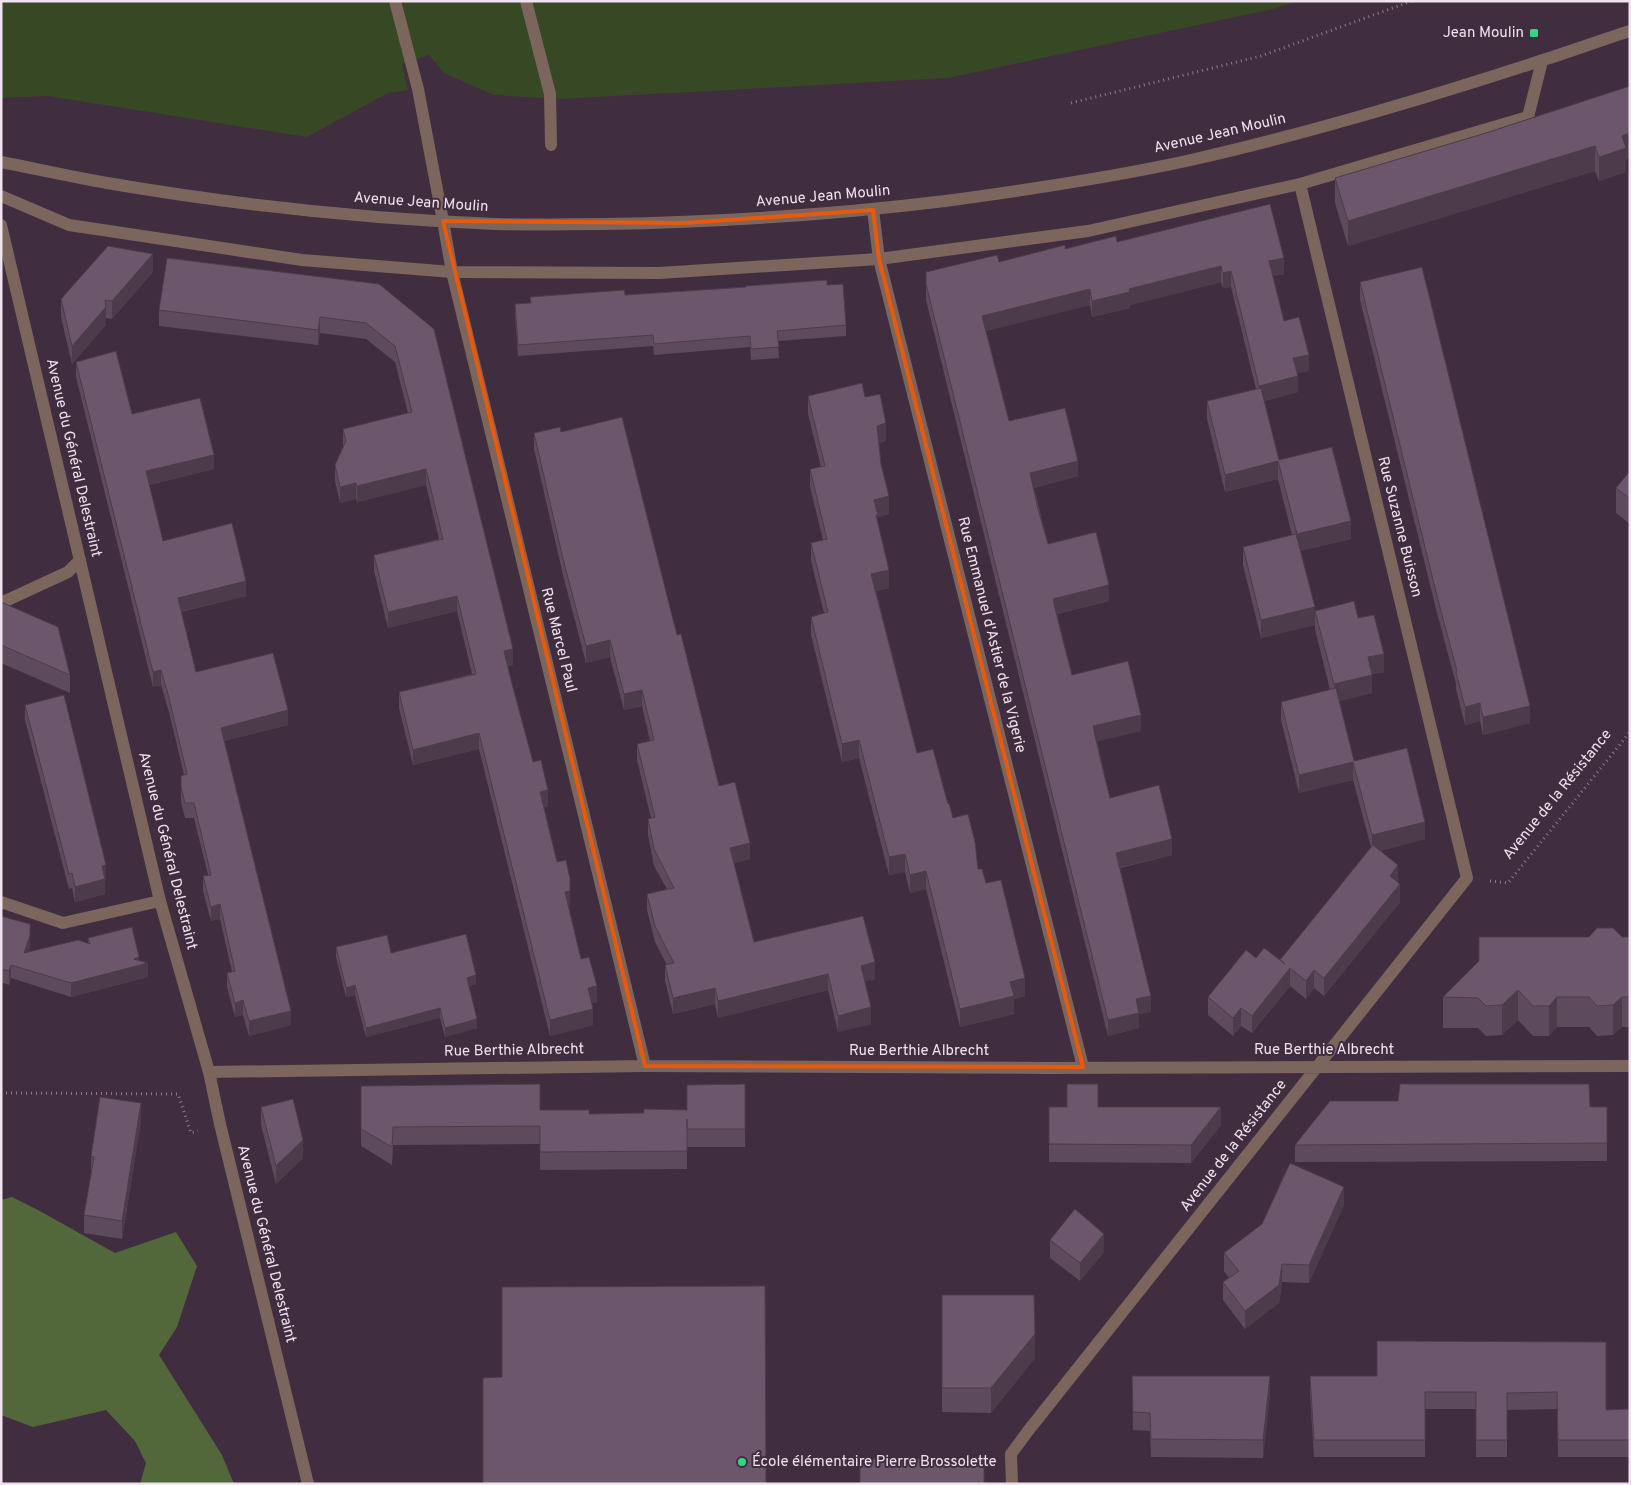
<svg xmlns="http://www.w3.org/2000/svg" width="1631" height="1485" font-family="Overpass,sans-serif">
  <rect width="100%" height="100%" fill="#402d3f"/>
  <path fill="#374824" d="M1,1H1298L1273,9L948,78L561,99L493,95L444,73L429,55L402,64L408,90L388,93L307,137L48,96L1,98Z"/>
  <path fill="#52683b" d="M12,1197L38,1210L115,1253L176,1232L197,1266L177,1327L159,1355L222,1455L234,1484H140L146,1463L135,1441L106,1410L33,1427L1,1415V1200Z"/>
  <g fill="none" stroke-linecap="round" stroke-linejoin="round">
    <path stroke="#8b7b8a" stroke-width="3" stroke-dasharray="1 4" stroke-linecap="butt" d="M1071,103L1261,56L1412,1
      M1490,881L1508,883L1630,732
      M1,1093L178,1094L191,1133L198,1131"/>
    <path stroke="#7c655d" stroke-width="12" d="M395,1L418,89L443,221
      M526,1L550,94L551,145
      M1,196L69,225L302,260L452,272L659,273L879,259L1088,231L1300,184L1528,117L1542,61
      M1,603L68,572L80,560"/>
    <path stroke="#7c655d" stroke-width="12" d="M1,162C37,169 72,177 107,183C236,205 366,219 496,224C532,225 568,224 604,224C718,222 831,215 945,201C1027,190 1109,178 1191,160C1310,133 1427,98 1543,60C1572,51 1601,40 1630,31
      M873,210L879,259L1083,1067
      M443,221L452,272L645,1066
      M1,225L160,901L209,1072L220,1124L308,1484
      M1,902L63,923L160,901
      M209,1072L645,1066L1046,1068L1630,1066
      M1012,1484L1011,1454L1028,1431L1467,878L1300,184"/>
  </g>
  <path fill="#5d4a5c" d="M1608,93L1626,159V172L1599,181L1595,171L1348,246L1335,203V178L1486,133Z
    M1117,242L1284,274L1273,276L1284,321L1309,371L1297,373L1298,392L1264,401L1279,460L1351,539L1300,551L1315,625L1261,638L1243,565V547L1292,535L1278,479L1225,492L1207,419V401L1256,389L1231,287L1223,288L1221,282L1130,305V308L1092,317L1090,305L986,331L1009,421L1078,476L1034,488L1048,544L1109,601L1057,614L1072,675L1141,731L1097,741L1110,798L1172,855L1120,868L1151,1012L1139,1014V1028L1108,1036L926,300V272L999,262Z
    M153,272L112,319L106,318V325L72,364L61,317V299Z
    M1360,282L1530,723L1483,735L1480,721L1465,725L1456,689V684L1437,613L1360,300Z
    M379,284L513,665L508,666L511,680L533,762L548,806L544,807L557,862L570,907H568L581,959L597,1002L592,1003L593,1025L550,1036L479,749L413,765L399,708V692L472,674L457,611L388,628L374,571V555L439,539L426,485L357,502L356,499L340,503L335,481V465L343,447V429L408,413L395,362L366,339L320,333L318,345L159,326V310Z
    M827,285L846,325V336L778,341L779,358L751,360L750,347L654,355L653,346L518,356L515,315V304L530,303V297L625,295Z
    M76,362L132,414L214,469L149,485L163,541L246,596L181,612L196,672L288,725L224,741L291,1025L249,1036L243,1015L235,1017L227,987V973L232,972L220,919L211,921L203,891V876L208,875L194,818H185L181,802V776L184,775L169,712L161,685L153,687L76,377Z
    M808,396L865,397L886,441L879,443L881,464L889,514L878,517V523L889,588L876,591L917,753L948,804L953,818L978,869L986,883L1025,996L1014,999V1014L960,1027L926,889L910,893L905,872L889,875L859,758L842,762L811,635V617L824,613L811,561V543L823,540L810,487V469L821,467L808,414Z
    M561,432L677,635L719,786L750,859L734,863L754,942L875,979L865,981L871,1024L838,1032L828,990L718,1018L715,1004L673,1014L665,981V965H667L655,942L647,910V894L667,889L654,866L648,835V819L651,818L637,760V744L650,741L642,706L624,710L610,657L586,663L563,575L534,449V433Z
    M1630,471V524L1616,513V488Z
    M1,602L70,675V693L1,663Z
    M1315,611L1358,618L1384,672L1372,674V693L1339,701L1354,761L1425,839L1380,851L1398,883L1400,902L1324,996L1314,988L1306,999L1290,986L1252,1033L1241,1026L1233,1036L1208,1015V997L1256,958L1280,960L1371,847L1353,780L1299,793L1281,720V702L1330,690L1315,629Z
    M25,705L106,880H105V894L75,902L72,888L69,889L25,720Z
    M1,916L30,949L28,952L88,944V938L139,960L148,977L71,997L11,978L9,985L1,982Z
    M1622,937H1630V1027H1622L1613,1035L1597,1036L1589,1027H1557L1549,1036H1533L1518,1020L1502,1035L1486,1036L1478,1028H1443V997Z
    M336,947L391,953L476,984L469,986L477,1028L445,1037L440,1018L366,1037L355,995L346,997L336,957Z
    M745,1084V1147H687V1137V1169L540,1170V1144L393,1145L392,1165L361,1146V1086L540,1110L589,1114L644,1113L687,1110Z
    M1398,1101L1607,1107V1161L1295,1162V1145Z
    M261,1107L303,1158L276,1184L261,1125Z
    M1049,1107H1098L1221,1125L1191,1163L1049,1162Z
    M141,1121L122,1239L84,1233V1215L91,1174V1156Z
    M1344,1205L1309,1283L1282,1282L1279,1303L1245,1329L1223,1300V1282L1229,1278L1224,1271V1253Z
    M1050,1240L1104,1252L1080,1281L1050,1258Z
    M942,1295L1035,1358L991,1413L942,1412Z
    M1606,1342V1410L1630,1409V1457H1558L1557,1409L1507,1410V1457H1476V1409H1425V1457H1314L1310,1394V1376H1377Z
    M1132,1376L1270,1394L1263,1458L1151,1457L1150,1431L1133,1430Z"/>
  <path fill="#4c3c4b" d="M1630,133V158L1626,159V172L1599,181V157L1622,136Z
    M1595,146V171L1348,246V221Z
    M153,254V272L112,319V301Z
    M1284,258V274L1269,277V261Z
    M1221,266V282L1130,305V308L1092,317V301L1129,289Z
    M1231,271V287L1223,288V273Z
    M1090,289V305L982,332V316Z
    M106,307V325L72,364V346Z
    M320,317V333L318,345V330Z
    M1309,355V371L1293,374V358Z
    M1298,376V392L1259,402V386Z
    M886,423V441L877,443V426Z
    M214,455V469L146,486V471Z
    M1078,461V476L1030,489V473Z
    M1278,461V479L1225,492V475Z
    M426,469V485L357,502V486Z
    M356,483V499L340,503V487Z
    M889,496V514L878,517V533L874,500Z
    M1351,521V539L1297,552V534Z
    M889,570V588L871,592V574Z
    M246,581V596L178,612V598Z
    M1109,585V601L1053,615V599Z
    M457,596V611L388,628V612Z
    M1315,607V625L1261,638V620Z
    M610,640V657L586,663V646Z
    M513,649V665L504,667V651Z
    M1384,654V672L1368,675V657Z
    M161,670V685L153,687V672Z
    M1372,675V693L1334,702V684Z
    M642,690V706L624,710V694Z
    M1480,703V721L1465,725V707Z
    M1530,706V723L1483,735V717Z
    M288,710V725L221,742V728Z
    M1141,715V731L1093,742V726Z
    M479,733V749L413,765V750Z
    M859,740V758L842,762V744Z
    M1353,762V780L1299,793V775Z
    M548,790V806L540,808V792Z
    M1425,822V839L1372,853V835Z
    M1172,839V855L1116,868V853Z
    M750,843V859L730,864V848Z
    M905,854V872L889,875V857Z
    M106,865L105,894L75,902V887L102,866Z
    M1398,865V883L1390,876Z
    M926,871V889L910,893V875Z
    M1400,884V902L1324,996V978Z
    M570,891V907L565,908V892Z
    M220,904V919L211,921V907Z
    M30,935V949L24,967V953Z
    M139,957V966L148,963V977L71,997V983Z
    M875,962V979L861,982V966Z
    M11,965V978L9,985V971Z
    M1290,968V986L1252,1033V1016Z
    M1314,970V988L1306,999V981Z
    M828,974V990L718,1018V1001Z
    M476,975V984L467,987V978Z
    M1025,978V996L1014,999V1014L960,1027V1009L1010,982Z
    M355,985V995L346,997V988Z
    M597,986V1002L588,1004V988Z
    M715,988V1004L673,1014V998Z
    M1518,990V1020L1502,1035V1005Z
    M1151,996V1012L1139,1014V1028L1108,1036V1020L1136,999Z
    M1557,997V1027L1549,1036V1006Z
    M1622,997V1027L1613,1035V1005Z
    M243,1000V1015L235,1017V1003Z
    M871,1007V1024L838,1032V1016Z
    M440,1008V1018L366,1037V1028Z
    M1241,1008V1026L1233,1036V1018Z
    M593,1009V1025L550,1036V1020Z
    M291,1011V1025L249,1036V1021Z
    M477,1019V1028L445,1037V1028Z
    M141,1103V1121L122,1239V1221Z
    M1221,1107V1125L1191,1163V1145Z
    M303,1140V1158L276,1184V1166Z
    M1344,1187V1205L1309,1283V1265Z
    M1104,1234V1252L1080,1281V1263Z
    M1282,1264V1282L1279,1303L1245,1329V1311Z
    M1035,1334V1358L991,1413V1388Z
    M1270,1376V1394L1263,1458V1440Z"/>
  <path fill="#6c566b" stroke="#4c3c4b" d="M1630,86V133L1622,136L1626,148L1599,157L1595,146L1348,221L1335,178L1486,133Z
    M1270,204L1284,258L1269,261L1284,321L1299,317L1309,355L1293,358L1298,376L1259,386L1231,271L1223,273L1221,266L1129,289L1130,292L1092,301L1090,289L982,316L1009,421L1065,408L1078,461L1030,473L1038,509L1048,544L1096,532L1109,585L1053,599L1062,637L1072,675L1128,661L1141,715L1093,726L1101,762L1110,798L1159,785L1172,839L1116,853L1151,996L1136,999L1139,1013L1108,1020L926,284V272L997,255L999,262L1065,245V249L1116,236L1117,242Z
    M108,246L153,254L112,301L105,300L106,307L72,346L61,299Z
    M167,258L379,284L434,329L513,649L504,651L511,680L533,762L541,760L548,790L540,792L557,862L566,860L570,879V891L565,892L581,959L589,957L597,986L588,988L593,1009L550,1020L479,733L413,750L399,692L476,674L457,596L388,612L374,555L443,539L426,469L357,486L356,483L340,487L335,465L346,441L343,429L412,412L395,346L366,323L320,317L318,330L159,310Z
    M1422,267L1530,706L1483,717L1480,703L1465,707L1456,672L1457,671L1437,596L1360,282Z
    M827,280V285L843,284L846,325L777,331L779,347L751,349L750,336L654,344L653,335L518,345L515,304L531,303L530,297L624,290L625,295L746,287V286Z
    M116,351L132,414L200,398L214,455L146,471L163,541L232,523L246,581L178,598L196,672L273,653L288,710L221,728L291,1011L249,1021L243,1000L235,1003L227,973L235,971L220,904L211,907L203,876L211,875L194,803H185L181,787V776L187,774L169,698L161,670L153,672L76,362Z
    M862,383L865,397L880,394L886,423L877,426L881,464L889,496L874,500L878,515H876L889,570L871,574L917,753L933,749L948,804L949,803L953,818L968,814L975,842L978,869H982L986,883L1001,880L1025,978L1010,982L1014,996L960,1009L926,871L910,875L905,854L889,857L859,740L842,744L811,617L828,612L811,543L827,539L810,469L825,466L808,396Z
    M1261,388L1279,460L1332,447L1351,521L1297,534L1278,461L1225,475L1207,401Z
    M622,417L677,635L681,634L719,786L735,782L750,843L730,848L754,942L863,916L875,962L861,966L871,1007L838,1016L828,974L718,1001L715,988L673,998L665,965L674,963L655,926L647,894L674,888L654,849L648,819L655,817L637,744L654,740L642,690L624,694L610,640L586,646L563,559L534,433L560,427L561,432Z
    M1630,471V499L1616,488Z
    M1296,534L1315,607L1261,620L1243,547Z
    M1354,601L1358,618L1374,615L1384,654L1368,657L1372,675L1334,684L1315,611Z
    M1,602L58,627L70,675L1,645Z
    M1336,688L1354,761L1407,748L1425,822L1372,835L1353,762L1299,775L1281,702Z
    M64,695L106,865L102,866L105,879L75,887L72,873L69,874L25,705Z
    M1373,845L1398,865L1390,876L1400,884L1324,978L1314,970L1306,981L1290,968L1252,1016L1241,1008L1233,1018L1208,997L1246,950L1256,958L1264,948L1285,964L1280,960Z
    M1,916L30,924V935L24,953L78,940L90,944L88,938L132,927L139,957L134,959L148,963L71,983L11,965L9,971L1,969Z
    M1597,928H1613L1622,937H1630V997H1622L1613,1005L1597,1006L1589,997H1557L1549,1006H1533L1518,990L1502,1005L1486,1006L1478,998L1443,997L1479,961V937H1589Z
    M466,934L476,975L467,978L477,1019L445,1028L440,1008L366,1028L355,985L346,988L336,947L387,935L391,953Z
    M540,1084V1110H589V1114L644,1113V1109L687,1110V1085L745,1084V1129H687V1119V1151L540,1152V1126L393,1127L392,1147L361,1129V1086Z
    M1067,1084H1098V1107H1221L1191,1145L1049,1144V1107H1067Z
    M1400,1084H1589L1590,1107H1607V1143L1295,1145L1330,1101H1398Z
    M100,1097L141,1103L122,1221L84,1215L94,1157L91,1156Z
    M293,1099L303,1140L276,1166L261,1107Z
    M1290,1163L1344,1187L1309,1265L1282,1264L1279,1285L1245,1311L1223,1282L1239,1271L1224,1253L1262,1224Z
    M1075,1209L1104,1234L1080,1263L1050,1240Z
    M765,1286L766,1484H483V1378L502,1377V1287Z
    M942,1295H1034L1035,1334L991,1388H942Z
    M1377,1341L1606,1342V1410L1630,1409V1440H1558L1557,1392L1507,1393V1440H1476V1392H1425V1440H1314L1310,1376H1377Z
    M1132,1376H1270L1263,1440L1151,1439L1150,1413L1133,1412Z
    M860,1459H984V1484H860Z"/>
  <path fill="none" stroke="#e8590c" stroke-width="4" stroke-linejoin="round" d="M873,210L879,259L1083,1067L645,1066L443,221L684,223Z"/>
  <g fill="#2fd883" stroke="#402d3f" stroke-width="2">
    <rect x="1529" y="28" width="10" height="10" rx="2.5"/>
    <circle cx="742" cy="1462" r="5"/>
  </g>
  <g text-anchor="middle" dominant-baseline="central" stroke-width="4" stroke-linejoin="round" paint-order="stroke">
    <g font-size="15" fill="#efe3ee" stroke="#402d3f" text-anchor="end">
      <text x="1524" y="33">Jean Moulin</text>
      <text x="752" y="1462" text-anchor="start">École élémentaire Pierre Brossolette</text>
    </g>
    <g font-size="15" fill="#efe3ee" stroke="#402d3f">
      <text transform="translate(1220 134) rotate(-13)">Avenue Jean Moulin</text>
      <text transform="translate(823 197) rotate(-5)">Avenue Jean Moulin</text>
      <text transform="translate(421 203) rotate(4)">Avenue Jean Moulin</text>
      <text transform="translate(73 458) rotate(77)">Avenue du Général Delestraint</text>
      <text transform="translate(1399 527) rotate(76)">Rue Suzanne Buisson</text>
      <text transform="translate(991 635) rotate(76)">Rue Emmanuel d'Astier de la Vigerie</text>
      <text transform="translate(558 640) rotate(76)">Rue Marcel Paul</text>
      <text transform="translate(1558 795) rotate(-51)">Avenue de la Résistance</text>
      <text transform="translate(167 851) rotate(76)">Avenue du Général Delestraint</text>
      <text x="1324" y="1050">Rue Berthie Albrecht</text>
      <text transform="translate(514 1051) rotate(-1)">Rue Berthie Albrecht</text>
      <text x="919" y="1051">Rue Berthie Albrecht</text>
      <text transform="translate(1234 1146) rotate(-52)">Avenue de la Résistance</text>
      <text transform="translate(266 1244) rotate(76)">Avenue du Général Delestraint</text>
    </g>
  </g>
  <rect width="1631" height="1485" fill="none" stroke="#efe3ee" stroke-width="5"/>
</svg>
